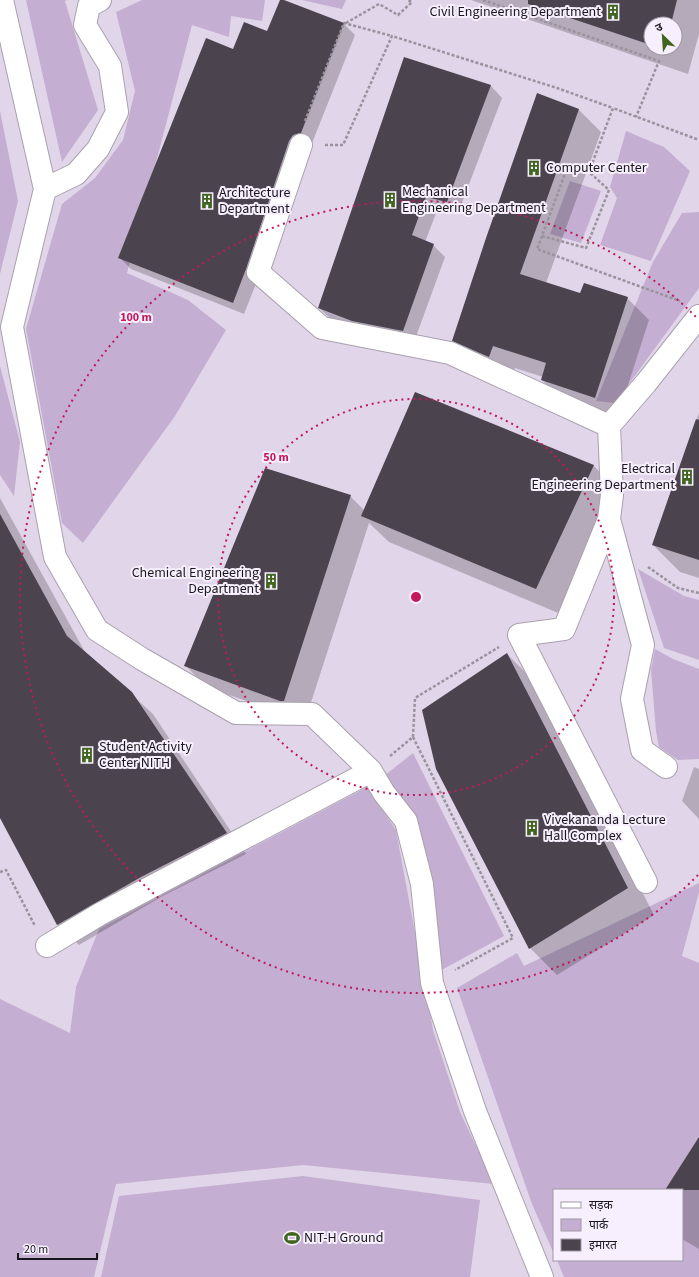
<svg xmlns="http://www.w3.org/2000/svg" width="699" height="1277" font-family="'Source Sans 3','Noto Sans Devanagari',sans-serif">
  <rect width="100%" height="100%" fill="#eae2ef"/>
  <path fill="#e1d5e9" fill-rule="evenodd" d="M0,0H699V1277H0ZM651,24H675V48H651ZM554,1190H682V1260H554Z"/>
  <path fill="#c4aed1" d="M26,0H67L65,1L98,110L62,162Z
    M142,0H265L262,21L231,16L229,37L192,25L127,273L188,300L226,330L175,416L83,543L62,523L26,329L62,204L95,178L123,140L135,91L116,12Z
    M302,0H346L342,9Z
    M0,111L18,201L0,274Z
    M626,131L664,147L690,171L651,261L600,245L617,198L610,187Z
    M570,181L601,191L581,243L550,234Z
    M699,212V288L615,403L596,401L653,262L682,213Z
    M0,366L20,442L14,496L0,475Z
    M638,569L684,596L699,600V660L664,648Z
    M655,649L673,659L699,669V759L678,760L659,747L656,731L651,670Z
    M413,753L504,936L436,973L384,776Z
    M367,787L396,830L433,1030L460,1112L494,1184L303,1165L116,1184L94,1277H0V999L70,1033L76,987L99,929Z
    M699,883V892L682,956L699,963V1277H564L557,1260H682V1190H554V1254L532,1204L457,988L517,953L524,966Z
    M303,1176L480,1200L470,1277H101L119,1196Z"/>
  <path fill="#0003" fill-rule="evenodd" d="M281,0L344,24L355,35L244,314L131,269L120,258L234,50L268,33Z
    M471,0H699V34L688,74ZM651,24H675V48H651Z
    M405,58L491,86L502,98L458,213L438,208L425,242L433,245L445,257L414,342L331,319L319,308Z
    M537,95L579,110L601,132L546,283L581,295L627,298L649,320L617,419L564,402L542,380L543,377L515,368L511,379L475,362L453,340Z
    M416,393L594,466L620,493L563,615L389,542L369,523L305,721L206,687L186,666L350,496L364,510Z
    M699,413V578L680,572L653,545Z
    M0,498L85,652L153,714L246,854L161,897L79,945L58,925L0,817Z
    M507,654L534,681L654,915L557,975L530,948Z
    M694,767L699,769V819L682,801Z
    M699,1138V1249L682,1239V1190H666Z"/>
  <path fill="#4b444f" d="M280,0H284L344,23L301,133L293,135L289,141L246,269L233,303L118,258L206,38L233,49L244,22L267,31Z
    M528,0H677L671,24H651V45L528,4Z
    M404,57L491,85L447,202L426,197L412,235L434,244L403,331L352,321L318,308Z
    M537,93L579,109L520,274L580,293L584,283L628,297L595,398L541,380L546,363L493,346L489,357L452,341L486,238Z
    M415,392L594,465L536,589L361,516Z
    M696,419L699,420V560L652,545Z
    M265,468L351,495L284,701H280L184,666Z
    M0,514L67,636L132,692L227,833L141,877L57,925L0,818Z
    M507,653L628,888L529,949L436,769L422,710Z
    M699,1137V1190H665Z"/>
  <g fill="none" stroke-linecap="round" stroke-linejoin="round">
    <defs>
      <path id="street" d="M2,0L45,189L12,327L55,557L97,630L142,659L236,713L312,714L371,771L384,793L406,821L422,884L432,983L475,1111L542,1277
        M301,145L258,272L322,328L450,353L609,426
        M45,189L76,174L98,149L117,112L110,66L85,25L89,6L100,0
        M609,519L643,645L632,699L642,750L666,767
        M646,882L519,635L564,629L609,519L612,495L609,426L646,383L699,316
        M47,946L100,914L371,771"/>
    </defs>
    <use href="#street" stroke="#a9a1ae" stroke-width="24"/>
    <path stroke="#99939d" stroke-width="2.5" stroke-dasharray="3 2" stroke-linecap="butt" d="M483,0L659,61L636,117
      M346,23L379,4L398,15L412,2L407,0
      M305,121L344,23L392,36
      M325,145H343L392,36L557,88L613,108
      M566,171L589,172L609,190L586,248L542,236Z
      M589,172L613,108L699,140
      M542,236L537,249L680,301
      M648,567L678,588L699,593
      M413,737L513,938L455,970
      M390,756L413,737L415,698L499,647
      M0,872L6,870L35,926"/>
    <use href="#street" stroke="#fff" stroke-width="22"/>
  </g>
  <g fill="none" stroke="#c2185b" stroke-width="2" stroke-dasharray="2 4">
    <circle cx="416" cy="597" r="198"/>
    <path d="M698 875A396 396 0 1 1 698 319"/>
  </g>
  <defs>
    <symbol id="building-bare" viewBox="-9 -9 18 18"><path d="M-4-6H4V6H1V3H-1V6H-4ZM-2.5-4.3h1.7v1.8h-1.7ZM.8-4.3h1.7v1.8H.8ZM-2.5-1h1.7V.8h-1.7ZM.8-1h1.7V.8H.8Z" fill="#40651f" stroke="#f7effd" stroke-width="2.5" paint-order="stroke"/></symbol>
    <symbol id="stadium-bare" viewBox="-9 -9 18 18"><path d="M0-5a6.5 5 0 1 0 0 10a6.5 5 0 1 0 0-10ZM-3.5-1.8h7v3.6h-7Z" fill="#40651f" stroke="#f7effd" stroke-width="2.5" paint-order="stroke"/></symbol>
  </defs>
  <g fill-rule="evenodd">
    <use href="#building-bare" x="602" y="1" width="22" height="22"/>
    <use href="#building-bare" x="523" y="157" width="22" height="22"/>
    <use href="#building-bare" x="379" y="189" width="22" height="22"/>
    <use href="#building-bare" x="196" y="190" width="22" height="22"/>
    <use href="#building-bare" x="676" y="466" width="22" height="22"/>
    <use href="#building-bare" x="260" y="570" width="22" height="22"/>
    <use href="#building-bare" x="76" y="744" width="22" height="22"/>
    <use href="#building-bare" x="521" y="817" width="22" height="22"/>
    <use href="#stadium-bare" x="281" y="1227" width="22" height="22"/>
  </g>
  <g text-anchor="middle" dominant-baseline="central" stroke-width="4" stroke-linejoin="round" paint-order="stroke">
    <g font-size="14" fill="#1a171c" stroke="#f7effd" text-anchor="start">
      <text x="601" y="12" text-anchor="end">Civil Engineering Department</text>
      <text x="546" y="168">Computer Center</text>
      <text x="402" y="192">Mechanical<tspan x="402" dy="16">Engineering Department</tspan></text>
      <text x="219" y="193">Architecture<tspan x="219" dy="16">Department</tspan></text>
      <text x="675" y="469" text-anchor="end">Electrical<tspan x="675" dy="16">Engineering Department</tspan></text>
      <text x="259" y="573" text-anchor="end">Chemical Engineering<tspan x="259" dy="16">Department</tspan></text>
      <text x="99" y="747">Student Activity<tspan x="99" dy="16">Center NITH</tspan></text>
      <text x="544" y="820">Vivekananda Lecture<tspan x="544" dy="16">Hall Complex</tspan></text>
      <text x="304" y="1238">NIT-H Ground</text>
    </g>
  </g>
  <circle cx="416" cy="597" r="6" fill="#c2185b" stroke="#f7effd" stroke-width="2"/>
  <g font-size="12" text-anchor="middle" font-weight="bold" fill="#c2185b" stroke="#f7effd" stroke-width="4" stroke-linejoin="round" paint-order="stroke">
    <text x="136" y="321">100 m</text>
    <text x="276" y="461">50 m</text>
  </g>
  <rect x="553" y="1189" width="130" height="72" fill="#f7effd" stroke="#9f99a3"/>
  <rect x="561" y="1202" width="20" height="6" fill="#ffffff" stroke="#9f99a3"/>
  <text x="589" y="1209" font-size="12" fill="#1a171c">सड़क</text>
  <rect x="561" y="1219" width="20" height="12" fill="#c4aed1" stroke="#9f99a3"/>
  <text x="589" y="1229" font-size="12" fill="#1a171c">पार्क</text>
  <rect x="561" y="1239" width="20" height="12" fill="#4b444f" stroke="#9f99a3"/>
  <text x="589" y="1249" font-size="12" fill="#1a171c">इमारत</text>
  <g transform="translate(663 36) rotate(335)"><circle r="19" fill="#f7effd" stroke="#9f99a3"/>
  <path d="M0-3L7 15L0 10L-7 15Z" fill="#40651f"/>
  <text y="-6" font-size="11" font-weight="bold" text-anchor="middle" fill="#1a171c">उ</text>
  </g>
  <path d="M18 1253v6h79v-6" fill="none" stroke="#1a171c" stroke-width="2"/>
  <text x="24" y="1253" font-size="12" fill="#1a171c" stroke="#f7effd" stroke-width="3" paint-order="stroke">20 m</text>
</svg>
